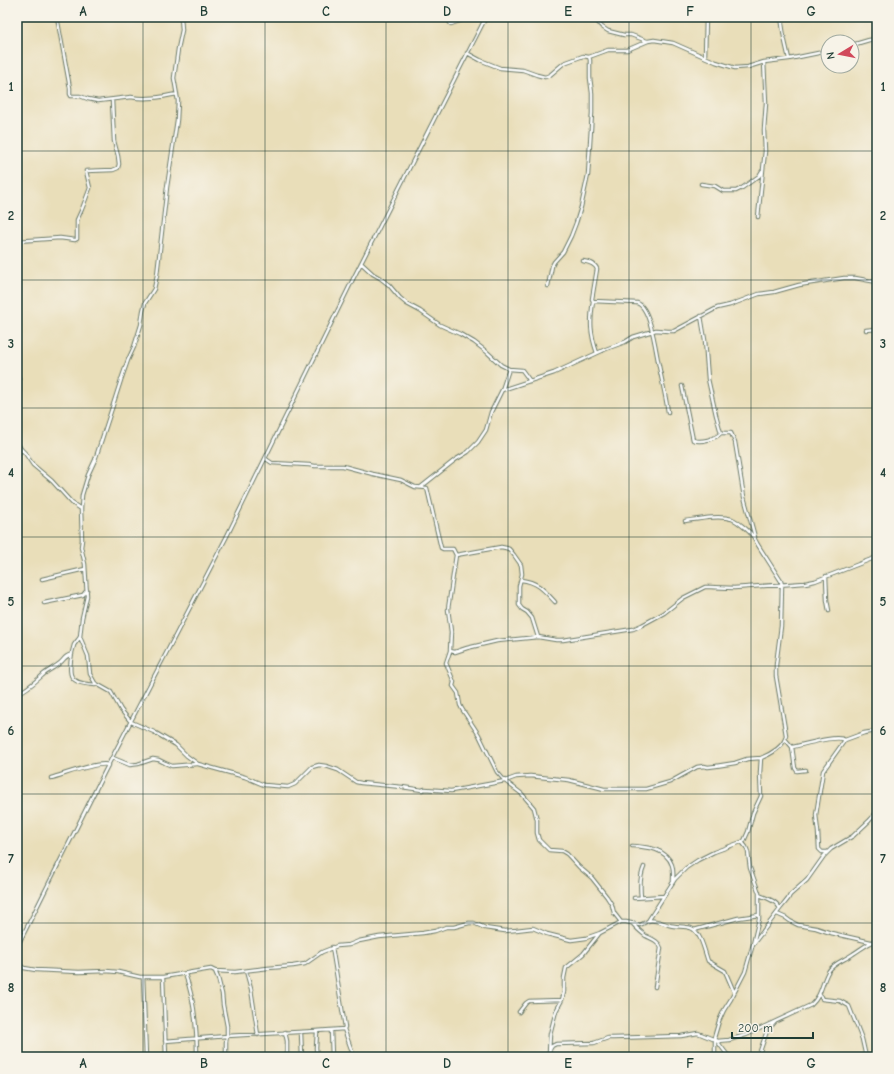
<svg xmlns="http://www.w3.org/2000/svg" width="894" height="1074" font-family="'Comic Neue',sans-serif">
  <rect width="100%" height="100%" fill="#f7f3e8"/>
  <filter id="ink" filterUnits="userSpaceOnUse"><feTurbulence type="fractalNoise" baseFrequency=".025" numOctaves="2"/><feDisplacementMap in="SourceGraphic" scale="8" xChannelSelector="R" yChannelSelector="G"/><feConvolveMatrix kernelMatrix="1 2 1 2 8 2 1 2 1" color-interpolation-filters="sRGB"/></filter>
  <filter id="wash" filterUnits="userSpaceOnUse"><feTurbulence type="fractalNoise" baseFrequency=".012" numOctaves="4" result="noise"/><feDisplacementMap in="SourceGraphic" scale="16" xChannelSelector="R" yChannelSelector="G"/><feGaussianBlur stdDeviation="0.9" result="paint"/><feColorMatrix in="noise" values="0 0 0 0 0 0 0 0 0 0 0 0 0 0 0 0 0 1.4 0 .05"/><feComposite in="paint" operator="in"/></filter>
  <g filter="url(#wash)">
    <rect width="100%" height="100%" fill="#e9deb9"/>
  </g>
  <g filter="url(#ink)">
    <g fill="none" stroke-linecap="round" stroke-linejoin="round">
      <defs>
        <path id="minor" d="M57,17L70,88V94L71,96H80L88,99L98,101L131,97C146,100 162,97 177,94
          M181,17L182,30L178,49L174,78L178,101L177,120L167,187L157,275L154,289L145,303L143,311L141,325L134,347L128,360L121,380L113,405L95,460L88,475L82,495L81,509L82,540L81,547L85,564L87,596L82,618L80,637L88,656L90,674L95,683L111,692L121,710L131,722L154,732L176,745L187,756L198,764L245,777L264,785L288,787L295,784L312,767L319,765L326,766L338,770L356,782L361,783L402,787L422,790L425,789L451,791L505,781L516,777L530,776L569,780L604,789H646L670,782L697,767L704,766L708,767L716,766L735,763L747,759L761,758
          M447,17L450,23L451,24L471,17
          M593,17L602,27L608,31L624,35H631L647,41
          M781,17L784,37L789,59
          M852,45L869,40L877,39
          M467,53L480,60L500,68L523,70L537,75L545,77L550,75L564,63L575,59L583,56L589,57L608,50H627L648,41L654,40L673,43L716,62L735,68L748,67L764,62L789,59L828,51
          M705,57L706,17
          M701,184L715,186L723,191H736L742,188L759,176L762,171
          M758,217L765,151L764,130L766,103L764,62
          M17,241L60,238L75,240L77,239V220L82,209L90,188L86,171L113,170L118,168L119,164L118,156L114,141L112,100
          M583,261C588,262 595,263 597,269L592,299L593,301L637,303C651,307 656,353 659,366C662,381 666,397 668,412
          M361,263L373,274L380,278L389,285L400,298L407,304L420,311L440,325L460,334L474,342L487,352L501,365L509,369L522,370L530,381
          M548,286L552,266L554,262L563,252L571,236L576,223L581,207L588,175L592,113V93L590,78V60L589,57
          M593,301C590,322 590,333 597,353
          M701,316L705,340L708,379L716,415L721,433H731L735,442L744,497L755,537
          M866,330L877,329
          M17,373L19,378L20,413L17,429
          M682,386L693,440C701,443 715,439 721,433
          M502,390L554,373L606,349L625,342L633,337L656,330L668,331H674L717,308L730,305L759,294L774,292L799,285L844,278H855L877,282
          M17,442L21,449L25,453L33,465L52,481L72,503L81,509
          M17,454L19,453L21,449
          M266,459L272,463L309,465L315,466H343L373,474L401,480L415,487L427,488L441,548L443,549H453L456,555L448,609L451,632L450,651L446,663L454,682L453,686L458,693L460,705L462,709L479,735L497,772L505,781L522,794L534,808L537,820V833L539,840L549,850L562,851L567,854L579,867L592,878L607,897L612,905L614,913L621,922
          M421,487L455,460L468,452L478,442L486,430L491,412L502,390L509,369
          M456,555L501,547L506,548L509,549L514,555L521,565L522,574L519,586V605L522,609L527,612L532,618L538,637
          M826,576L827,600L829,611
          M42,579L85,569
          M521,580C538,582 544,590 555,602
          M44,603L83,595L87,590
          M80,637C78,640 76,642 74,645C72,651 68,671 72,677C76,684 88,684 95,685
          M450,651L455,652L467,648L497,641L538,637L556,640H563L633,629L642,625L664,613L683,598L705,587H710L734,588L805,583L815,581L877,557
          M17,694C28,689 36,681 44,674C49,670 55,667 60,663C66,658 63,657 72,654
          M786,740L792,747C803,745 837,734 845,740
          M792,747L795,768L797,771L806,770
          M113,758L130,765L138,764L153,759L159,760L165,763L172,766L197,764
          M51,778C63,775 98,761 109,765
          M632,846C647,847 666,848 672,865C674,870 673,876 673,881
          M827,852H822L819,849L818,832L816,815L823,771L845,740L864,733L877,731
          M759,895C767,898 777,901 780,909
          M641,897C640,888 640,876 644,867
          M634,898L664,896
          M777,914L786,918L790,921L798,925L816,928L831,933L871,942
          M648,921C655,919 662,923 669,925C676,927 684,926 691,928C701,932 705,953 708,961L725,971L734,992
          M633,924C637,929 641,932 646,936C652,939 659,941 661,948L655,987
          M694,930L738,918L759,915
          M754,943L780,909L788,899L790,895L807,880L824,856L831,849L853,836L869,821L877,812
          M17,947L105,771L226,538L355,275L486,17
          M332,947L345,1027L344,1029L354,1057
          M17,963L24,968L36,970L79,972L106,971L118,972L140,977H163L211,969L215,971L235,972L268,968L293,966L305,964L322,952L337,946L349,945L359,941L379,937L423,933L435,931L446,927H454L469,923H474L485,928L505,931L516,930L533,928L547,934L571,940L586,938L600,933L621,922H626L640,925L648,921L675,879L686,868L698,860L714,852L744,841L748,832L753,813L761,796L760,773L761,758C771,754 785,746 786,735L776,676V665L781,626L782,585L781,581L758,545C754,537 752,534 745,528C741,525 737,521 732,519C719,515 699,519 685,521
          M215,971L218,978L222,994L223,1005L227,1026V1036L226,1042V1057
          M246,971L251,989L258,1035
          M185,974C195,1000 197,1029 197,1057
          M143,977L146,1057
          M163,977L166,1057
          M820,995L822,999L840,1001L849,1006L862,1039L866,1057
          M519,1012L526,1003L529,1001L562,1000
          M331,1030L332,1057
          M285,1032L287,1041V1057
          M301,1032L302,1057
          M714,1038L719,1021L724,1010L731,999L745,972L753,944L759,919V893L750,868L748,852L746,847L742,842
          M715,1039V1057
          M165,1041L227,1036L316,1031L344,1029
          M717,1041L729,1057
          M549,1051L552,1046L556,1044L594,1043L608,1038H613L681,1036L698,1033L713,1039L715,1038L717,1041L729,1040L746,1035L811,1005C822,995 821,985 828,972C833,963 845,960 853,954C861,949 868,943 877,940
          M370,1054V1057
          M317,1057L316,1048L317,1032
          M547,1057L549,1053L550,1034L556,1011L562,1000L564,992V978L566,968L583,954L599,934
          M758,1057L767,1031L775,1022"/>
      </defs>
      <use href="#minor" stroke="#667563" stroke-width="4.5"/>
      <use href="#minor" stroke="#fff" stroke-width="2.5"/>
    </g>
  </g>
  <path fill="none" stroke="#1f3d34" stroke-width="1" stroke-opacity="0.55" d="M143,17V1057M265,17V1057M386,17V1057M508,17V1057M629,17V1057M751,17V1057M17,151H877M17,280H877M17,408H877M17,537H877M17,666H877M17,794H877M17,923H877"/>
  <rect width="894" height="1074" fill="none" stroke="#f7f3e8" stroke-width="44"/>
  <g transform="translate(840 54) rotate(260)"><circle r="19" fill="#f7f3e8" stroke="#a1aaa0"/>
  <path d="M0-3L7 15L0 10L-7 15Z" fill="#d1495b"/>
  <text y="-6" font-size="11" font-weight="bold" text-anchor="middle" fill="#1f3d34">N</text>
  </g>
  <path d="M732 1032v6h81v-6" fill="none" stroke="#1f3d34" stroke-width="2"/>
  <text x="738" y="1032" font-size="12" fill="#1f3d34" stroke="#f7f3e8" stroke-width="3" paint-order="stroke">200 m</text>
  <rect x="22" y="22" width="850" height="1030" fill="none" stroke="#1f3d34" stroke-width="1.5"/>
  <g font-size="13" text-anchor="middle" font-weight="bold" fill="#1f3d34">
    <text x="83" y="16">A</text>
    <text x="204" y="16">B</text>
    <text x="326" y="16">C</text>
    <text x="447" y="16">D</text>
    <text x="568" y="16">E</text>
    <text x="690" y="16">F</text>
    <text x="811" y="16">G</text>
    <text x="11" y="91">1</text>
    <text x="883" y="91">1</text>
    <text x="11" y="220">2</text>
    <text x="883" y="220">2</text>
    <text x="11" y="348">3</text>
    <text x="883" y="348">3</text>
    <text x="11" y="477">4</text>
    <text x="883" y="477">4</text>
    <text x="11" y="606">5</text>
    <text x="883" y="606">5</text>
    <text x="11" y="735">6</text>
    <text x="883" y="735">6</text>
    <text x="11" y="863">7</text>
    <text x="883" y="863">7</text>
    <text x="11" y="992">8</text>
    <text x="883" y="992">8</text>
    <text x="83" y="1068">A</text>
    <text x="204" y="1068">B</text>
    <text x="326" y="1068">C</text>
    <text x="447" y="1068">D</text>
    <text x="568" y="1068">E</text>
    <text x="690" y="1068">F</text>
    <text x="811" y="1068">G</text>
  </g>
</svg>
